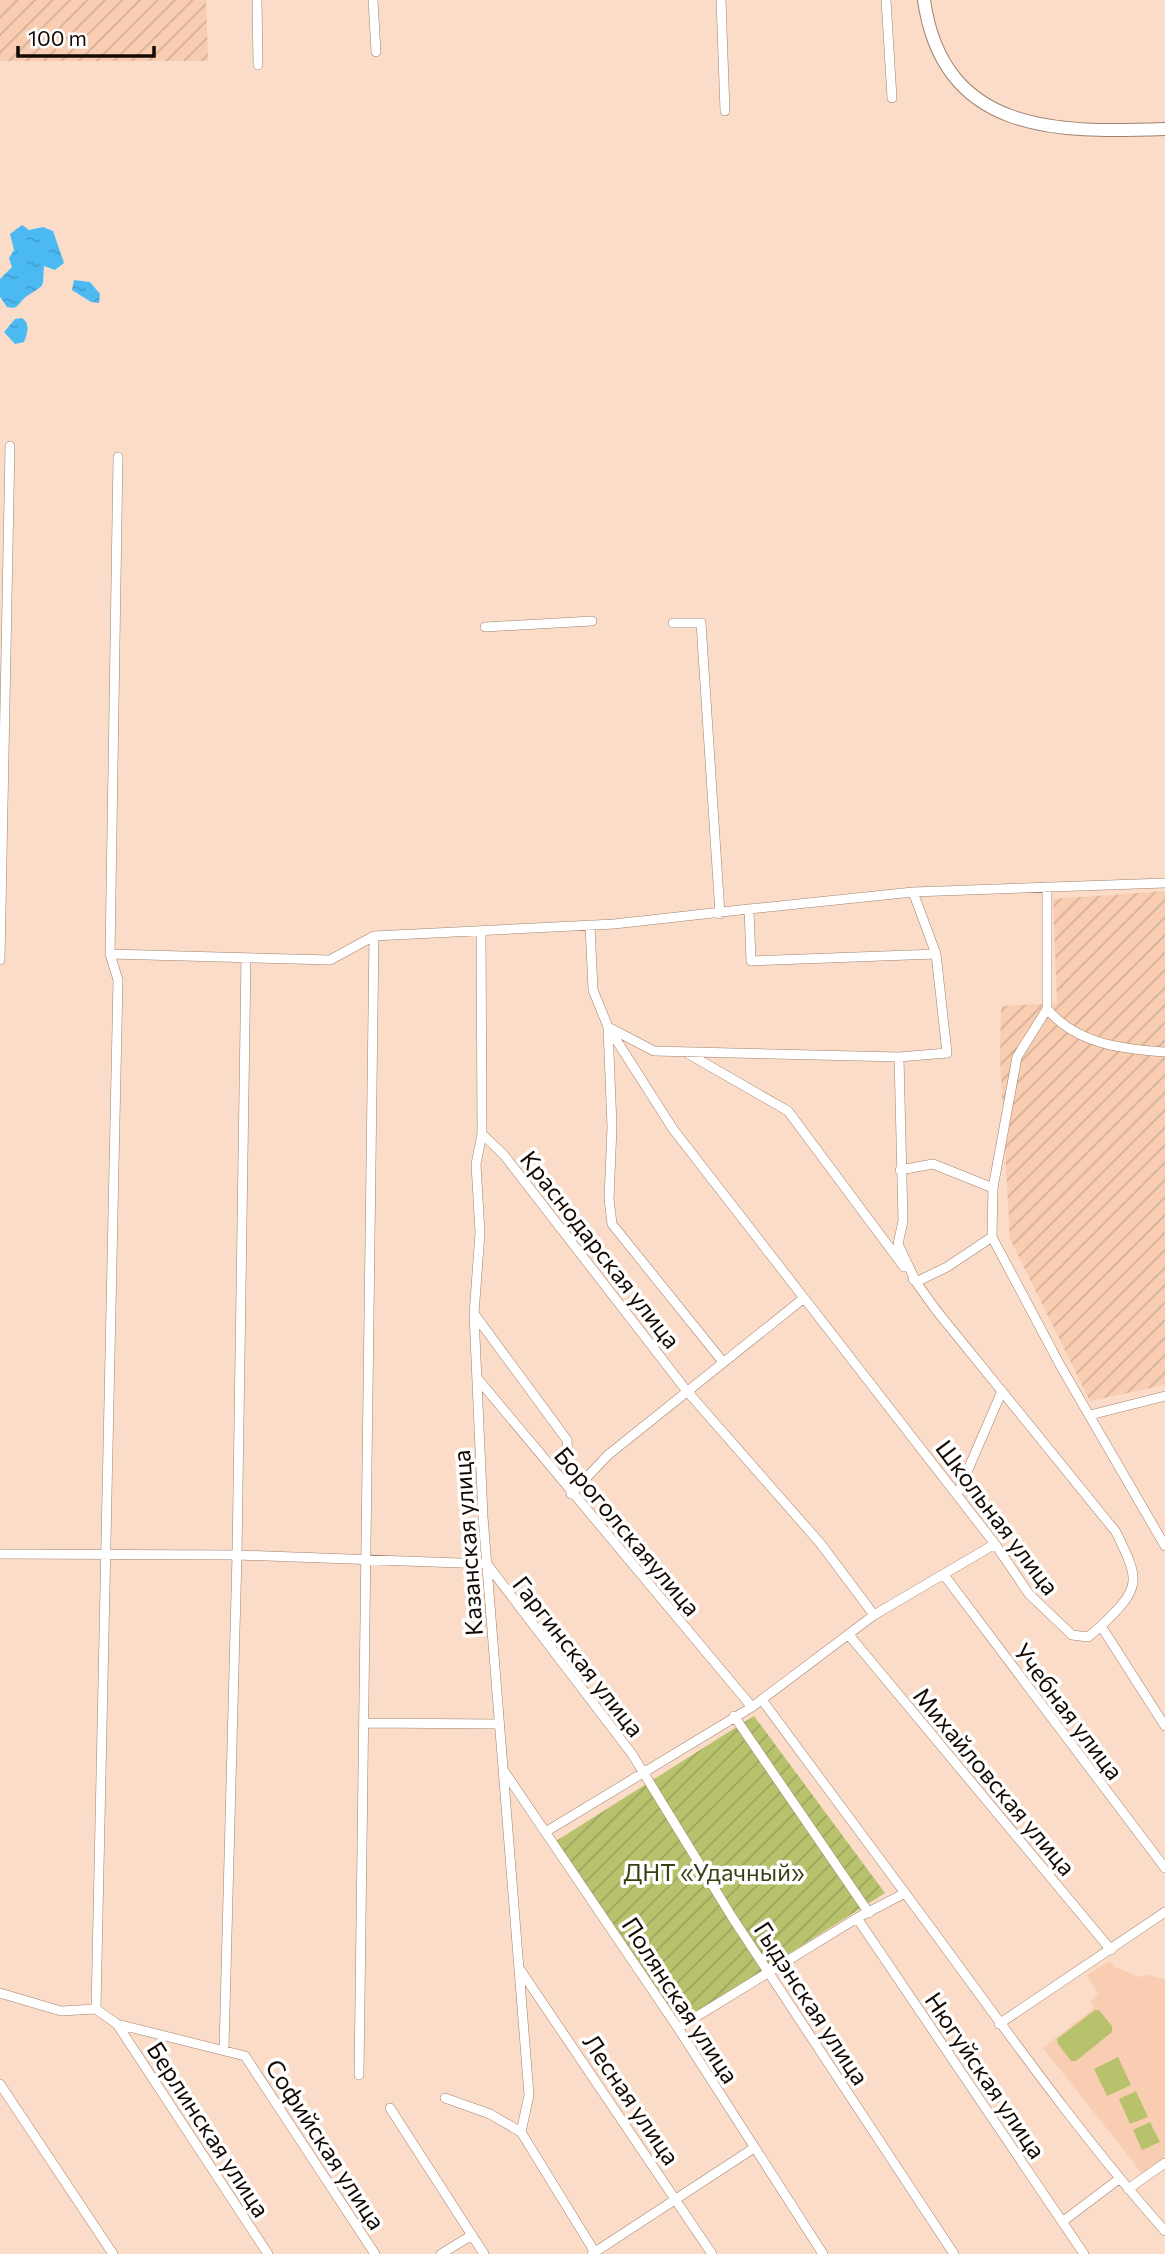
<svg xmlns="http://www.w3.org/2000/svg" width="1165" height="2254" font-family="Commissioner,sans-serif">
  <defs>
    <pattern id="industrial-furrows" width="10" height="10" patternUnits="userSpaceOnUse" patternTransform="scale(1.75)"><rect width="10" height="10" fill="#f9cdb1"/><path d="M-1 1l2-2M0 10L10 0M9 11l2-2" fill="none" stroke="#d5af97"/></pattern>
    <pattern id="garden-furrows" width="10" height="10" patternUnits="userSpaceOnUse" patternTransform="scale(1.75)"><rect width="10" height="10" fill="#b8c26d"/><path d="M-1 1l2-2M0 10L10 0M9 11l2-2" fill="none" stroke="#9da55d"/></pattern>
    <pattern id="water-ripples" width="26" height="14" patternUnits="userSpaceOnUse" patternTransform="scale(1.75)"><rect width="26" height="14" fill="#4bbaf3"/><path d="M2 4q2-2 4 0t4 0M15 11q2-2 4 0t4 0" fill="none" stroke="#419fcf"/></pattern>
  </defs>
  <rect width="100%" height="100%" fill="#fadcc9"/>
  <path fill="#f9cdb1" d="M1110,1961L1115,1967L1140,1977L1148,1975L1165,1979V2159L1142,2173L1043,2048L1094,2008L1091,2001L1098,1993L1087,1975Z"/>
  <path fill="url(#industrial-furrows)" d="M0,0H206L208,61H0Z
    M1165,891V1385L1090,1401L1010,1239L1000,1058L1001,1006L1057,1003L1053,899Z"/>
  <path fill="url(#garden-furrows)" d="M754,1716L885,1893L679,2023L556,1841Z"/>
  <path fill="#b8c26d" d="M1095,2010H1099L1112,2026V2032L1076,2061H1071L1058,2044L1057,2039Z
    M1118,2057L1131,2085L1107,2096L1094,2069Z
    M1136,2091L1148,2117L1130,2124L1119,2099Z
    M1150,2122L1160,2142L1142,2150L1133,2130Z"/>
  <path fill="url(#water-ripples)" d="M22,225L29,230L43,227L53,231L64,263L55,270L44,266C42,289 47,283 27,296C22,299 20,305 14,308L7,307L0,297V279L12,267L9,258L14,250L10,234Z
    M74,280L90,282L100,294L99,303L91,302L72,290Z
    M22,318C31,324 27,334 24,342L15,344L4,332L15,319Z"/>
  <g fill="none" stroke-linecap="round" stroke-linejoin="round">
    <defs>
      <path id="minor" d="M257,0L258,65
        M373,0L376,52
        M721,0L725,111
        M886,0L892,98
        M673,623H701L720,914
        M485,627L592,621
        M1047,887V1009C1077,1044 1121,1049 1165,1052
        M590,925L593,990L608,1027L612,1127L609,1199L612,1224L723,1362
        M481,931L482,1134L476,1164L480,1233L474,1314L483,1517L529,2095L521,2132
        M110,954L330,960L374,936L614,924L749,909
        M936,954L751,961L749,909L913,892L1165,883
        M0,960L10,446
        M1047,1009L1017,1057L993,1188L992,1237L1060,1365L1165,1546
        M610,1028L654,1051L899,1057L947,1053L936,954L913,892
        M687,1053L788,1111L904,1267
        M899,1057L903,1221L898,1244L916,1282L936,1310L1116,1532C1140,1581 1142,1587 1101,1626
        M482,1134L504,1155L686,1390L820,1543L874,1615
        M900,1170L933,1164L993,1188
        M913,1279L916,1282L947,1267L992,1237
        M804,1298L995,1544L1029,1594L1072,1635L1088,1637L1101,1626L1165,1726
        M475,1315L567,1440L571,1494
        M477,1378L752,1707
        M1090,1415L1165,1396
        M571,1494L608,1455L804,1298L673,1129L608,1027
        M957,1495L1002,1391
        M0,1554L237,1555L487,1564L632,1754L732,1917L954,2254
        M944,1575L1165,1868
        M849,1635L1111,1950
        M762,1700L905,1893
        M734,1716L869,1913
        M365,1723L498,1724
        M504,1771L678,2028L823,2254
        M547,1831L752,1707L874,1615L995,1544
        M857,1918L1084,2254
        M519,1968L712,2254
        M0,1993L61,2011L96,2009L117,2024L245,2056L375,2254
        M96,2009L118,980L110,954L118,457
        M117,2024L268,2254
        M999,2024L1165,1912
        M678,2028L857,1918L905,1893C990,2007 1070,2124 1165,2231
        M224,2048L237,1555L246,958
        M359,2075L374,936
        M0,2084L113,2254
        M445,2098L490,2114L521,2132L596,2254
        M390,2108L484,2254
        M1128,2189L1165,2163
        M1062,2222L1119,2179
        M441,2254L472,2235
        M592,2254L754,2148"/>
      <path id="secondary" d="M924,0C943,134 1057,133 1165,129"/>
    </defs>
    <use href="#minor" stroke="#a3826c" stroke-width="10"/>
    <use href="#secondary" stroke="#a3826c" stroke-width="14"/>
    <use href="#minor" stroke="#fff" stroke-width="9"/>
    <use href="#secondary" stroke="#fff" stroke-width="12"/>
  </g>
  <g text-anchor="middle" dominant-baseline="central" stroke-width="7" stroke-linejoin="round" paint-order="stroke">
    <g font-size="24" fill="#140903" stroke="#fff">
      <text transform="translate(601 1249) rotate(52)">Краснодарская улица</text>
      <text transform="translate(998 1517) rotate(53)">Школьная улица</text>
      <text transform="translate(628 1531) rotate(50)">Бороголскаяулица</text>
      <text transform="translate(467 1543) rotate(-94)">Казанская улица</text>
      <text transform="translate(579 1656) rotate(52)">Гаргинская улица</text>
      <text transform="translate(1069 1711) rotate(53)">Учебная улица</text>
      <text transform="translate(995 1781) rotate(50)">Михайловская улица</text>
      <text transform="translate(681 2000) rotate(57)">Полянская улица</text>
      <text transform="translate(812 2003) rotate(57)">Гыдэнская улица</text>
      <text transform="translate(986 2075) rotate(56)">Нюгуйская улица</text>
      <text transform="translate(632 2099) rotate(56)">Лесная улица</text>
      <text transform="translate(209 2129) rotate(57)">Берлинская улица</text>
      <text transform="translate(326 2144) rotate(57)">Софийская улица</text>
    </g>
    <g font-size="24" fill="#3b3f14" stroke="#fff">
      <text x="714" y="1871">ДНТ «Удачный»</text>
    </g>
  </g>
  <path d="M18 46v10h136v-10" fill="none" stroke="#140903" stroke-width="3.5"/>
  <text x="28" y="46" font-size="21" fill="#140903" stroke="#ffffff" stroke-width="5" paint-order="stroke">100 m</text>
</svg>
